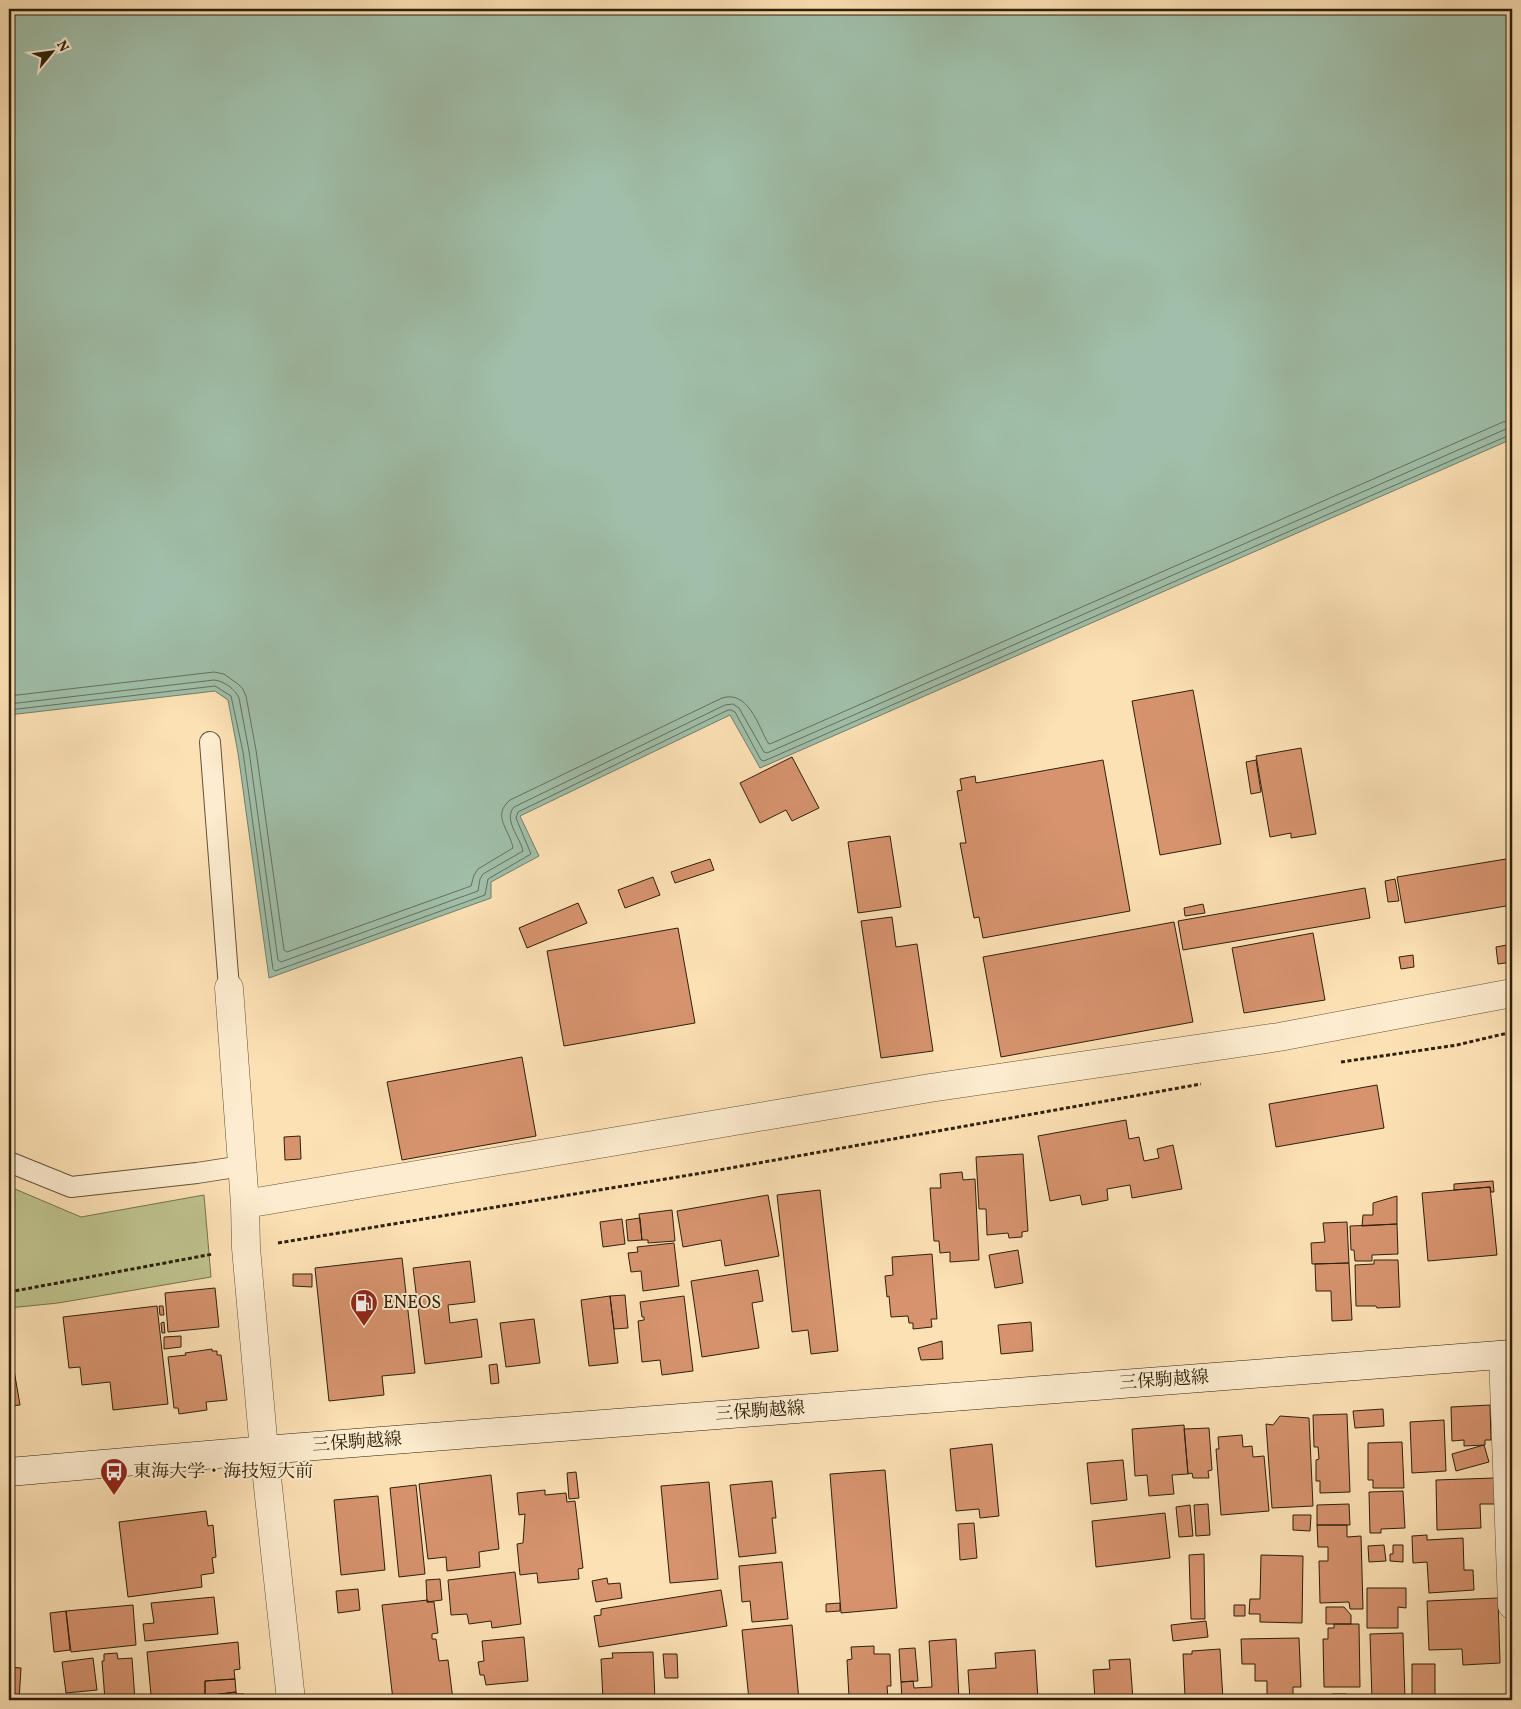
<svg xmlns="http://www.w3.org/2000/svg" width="1521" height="1709" font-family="Vollkorn,'Noto Serif JP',serif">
  <rect width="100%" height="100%" fill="#fce1b5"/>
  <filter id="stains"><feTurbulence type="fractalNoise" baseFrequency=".004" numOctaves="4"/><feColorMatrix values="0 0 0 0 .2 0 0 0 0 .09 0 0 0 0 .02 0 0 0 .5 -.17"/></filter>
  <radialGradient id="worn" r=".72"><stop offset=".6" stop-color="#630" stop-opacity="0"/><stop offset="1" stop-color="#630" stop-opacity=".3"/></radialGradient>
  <path fill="#bec38e" stroke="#76724d" d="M9,1187L15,1189L81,1217L204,1195L211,1277L58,1303L9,1308Z"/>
  <path fill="#a0bea9" stroke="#727f6a" d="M9,9H1512V439L760,768L730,715L520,816L539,856L491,882V898L269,978L238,753L228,700L215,691L9,715Z"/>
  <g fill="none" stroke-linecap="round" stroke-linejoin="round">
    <path stroke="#676f5a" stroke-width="1" d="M9,696L214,672L224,674L238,684L243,689L246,696L256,750L284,950L287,952L471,886L474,875L478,869L513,848C510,830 491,816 510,800L722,698C748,690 758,725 768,743L770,744L1503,422L1512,421
      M9,704L214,680C224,681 235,689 239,698L249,751L278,960L281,962L478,891L480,879L483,874L523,851C520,837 503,820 514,807L725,705L733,704L739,708L764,752L767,753L1506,429L1512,428
      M9,710L215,686L231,696L243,752L273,969L275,971L485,895L488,879L531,854L516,818L518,812L728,710H731L735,712L761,760L764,761L1512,434"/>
  </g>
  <path fill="#d6936e" stroke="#2e200c" d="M1193,690L1221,844L1160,855L1132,701Z
    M1512,703V735L1507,704Z
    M1301,748L1316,834L1291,838V833L1270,837L1256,756Z
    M792,757L819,808L792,821L786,810L760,823L740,783Z
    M1103,760L1130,911L983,938L979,917L974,918L960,843H966L957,791L962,790L960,779L975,776L976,783Z
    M1256,760L1261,792L1251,794L1246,762Z
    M890,836L901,907L858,913L848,842Z
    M1512,858V905L1405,923L1397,877Z
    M710,859L714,870L675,883L671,872Z
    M653,877L660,895L625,908L618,890Z
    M1395,879L1399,901L1388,902L1385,881Z
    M1365,888L1370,918L1183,950L1178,921Z
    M578,903L587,923L527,948L519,928Z
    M1203,904L1205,913L1185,916L1184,908Z
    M892,917L896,947L917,944L933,1051L881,1058L861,921Z
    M1174,922L1193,1022L1001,1057L983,957Z
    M678,928L695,1023L564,1046L547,951Z
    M1313,933L1325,1000L1244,1013L1232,948Z
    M1512,944V962L1498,964L1496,947Z
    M1413,955L1414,967L1401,969L1399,957Z
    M522,1057L536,1136L402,1160L387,1082Z
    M1377,1085L1384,1128L1276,1147L1269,1104Z
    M1126,1120L1129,1139L1139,1137L1144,1161L1159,1158L1157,1149L1173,1145L1182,1189L1132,1198L1130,1185L1107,1189L1108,1200L1082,1205L1080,1195L1050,1201L1038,1136Z
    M300,1136L301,1159L285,1160L284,1137Z
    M1023,1154L1028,1231L1022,1232V1237L1009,1238L1008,1233L987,1235L986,1209H979L976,1157Z
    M962,1172L963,1180L975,1179L979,1260L950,1262V1252L940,1253L939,1241H934L930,1188H941L940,1174Z
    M1493,1181L1494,1192H1491L1490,1187L1454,1190V1184Z
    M1490,1187L1497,1255L1428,1261L1422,1193Z
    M820,1190L838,1351L811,1354L808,1330L792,1332L777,1195Z
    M768,1195L779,1256L725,1266L721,1240L683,1247L677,1211Z
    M1397,1196V1224L1362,1226L1363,1215H1373V1203Z
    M672,1210L675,1241L648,1243V1240H642L639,1214Z
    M640,1218L642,1240L628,1241L626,1220Z
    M622,1219L625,1244L603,1247L600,1222Z
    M1347,1222L1349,1263L1312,1264L1311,1243L1325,1242L1323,1223Z
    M1397,1224L1398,1254L1372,1255V1261H1355L1354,1250H1351L1350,1226Z
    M674,1243L679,1286L643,1291L641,1271L631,1272L628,1253L638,1252L637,1247Z
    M1018,1250L1023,1283L995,1288L989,1255Z
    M932,1254L937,1319H931L932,1327L913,1329V1323H909L908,1316L891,1317L889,1296L887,1297L885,1276L893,1275L892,1257Z
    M402,1258L415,1373L382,1376L384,1395L329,1401L315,1268Z
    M1374,1260H1398L1400,1307L1377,1308L1376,1306H1356L1355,1265L1374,1264Z
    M470,1261L475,1302L448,1305L450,1323L477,1319L482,1357L425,1364L413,1268Z
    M1349,1263L1352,1320L1332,1321L1331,1291H1316L1315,1264Z
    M758,1270L763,1301L752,1303L759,1348L702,1357L691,1281Z
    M293,1274H312V1287L293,1286Z
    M215,1288L219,1327L168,1332L165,1293Z
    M625,1295L628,1328L614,1329L610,1296Z
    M610,1296L618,1363L589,1366L581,1300Z
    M684,1296L693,1371L662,1375L660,1360L642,1362L638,1321L644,1320V1317H642L640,1302Z
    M157,1306L168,1404L113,1410L110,1382L82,1385L80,1367L69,1368L63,1317Z
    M159,1306H163L164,1315H160Z
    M534,1319L540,1363L506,1367L500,1323Z
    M164,1322L165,1333H162L161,1323Z
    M1031,1322L1033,1351L1001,1354L998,1325Z
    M181,1336V1347L164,1349V1337Z
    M9,1341L20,1405L9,1406Z
    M942,1341L943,1359L921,1360L918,1348Z
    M212,1349V1351H217V1355H221L227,1400L206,1402L207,1410L179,1414L178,1408H174L168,1357L186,1355L185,1353Z
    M497,1364L499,1383L491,1384L489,1365Z
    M1490,1405L1491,1440H1485V1445L1464,1446V1440L1452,1441L1451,1407Z
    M1383,1409L1384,1426L1355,1428L1353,1411Z
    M1347,1414L1350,1492L1320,1493V1481H1316V1460L1319,1459L1318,1447H1314L1313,1415Z
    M1280,1416L1309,1418L1313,1506L1272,1508L1266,1424L1273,1425Z
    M1444,1420L1446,1471L1412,1473L1410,1422Z
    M1184,1425L1188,1474L1172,1475L1174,1494L1149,1496L1147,1475L1135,1476L1132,1429Z
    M1209,1428L1212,1470L1208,1471L1209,1478H1193L1192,1473L1188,1474L1184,1429Z
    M1242,1435L1243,1447L1252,1446L1253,1457L1264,1456L1269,1511L1221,1515L1216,1449H1219L1218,1437Z
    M1402,1442L1404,1488H1373V1480H1368V1443Z
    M992,1444L999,1516L980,1518L979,1509L956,1511L950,1449Z
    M1484,1445L1489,1462L1456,1471L1452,1454Z
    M1123,1460L1127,1500L1091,1504L1087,1463Z
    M885,1470L897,1608L841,1613L830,1474Z
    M576,1472L579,1498L569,1499L567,1473Z
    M491,1475L499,1549L479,1552L480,1567L447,1571L446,1557L428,1559L419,1484Z
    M1494,1478L1495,1504H1480L1481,1528L1437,1530L1436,1480Z
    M772,1481L776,1518H772L776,1553L739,1557L730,1485Z
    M709,1482L718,1579L670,1583L661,1486Z
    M416,1485L425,1574L399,1577L390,1488Z
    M545,1490V1495L566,1493L567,1502L575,1501L583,1568L578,1569L579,1579L538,1583L537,1573L520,1575L517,1544L523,1543L525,1514L519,1515L517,1493Z
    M1403,1491L1405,1528L1381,1529V1533H1370L1369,1492Z
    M378,1496L385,1570L341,1575L334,1500Z
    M1208,1504L1210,1535L1196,1536L1194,1505Z
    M1349,1504L1350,1525H1317V1505Z
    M1190,1505L1193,1536L1179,1537L1176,1507Z
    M206,1511L208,1526L213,1525L216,1557L212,1558L214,1573L201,1575L202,1587L128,1597L119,1522Z
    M1165,1513L1170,1558L1096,1567L1092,1521Z
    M1293,1515H1311L1310,1531L1293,1530Z
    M974,1523L977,1558L960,1560L958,1524Z
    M1317,1525H1347V1537L1361,1536L1363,1609H1350L1349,1602L1320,1603L1319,1561H1328V1547H1318Z
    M1427,1535V1540L1463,1538L1464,1570H1473L1474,1590L1429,1593L1427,1562L1413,1563L1412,1536Z
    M1384,1545L1386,1561L1369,1562L1368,1546Z
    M1393,1545H1403V1562L1390,1561V1554H1393Z
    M1204,1554L1205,1619H1191L1189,1555Z
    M1261,1555L1303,1556L1302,1623L1260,1622V1614H1249L1250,1599H1260Z
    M782,1562L788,1619L752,1622L750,1601L742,1602L739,1566Z
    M515,1572L521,1624L492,1628L491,1621L469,1624L467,1614L451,1615L448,1580Z
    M607,1578L608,1584L620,1583L622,1598L596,1602L592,1581Z
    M440,1579L442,1600L427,1602L426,1580Z
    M1367,1588H1406V1608L1398,1607V1628H1367Z
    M358,1589L360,1610L338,1613L336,1591Z
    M721,1590L727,1626L599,1647L594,1616L601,1615V1609Z
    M214,1597L218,1634L145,1641L143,1624L154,1623L151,1603Z
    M1498,1598L1500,1663L1463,1665L1462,1649L1429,1650L1427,1601Z
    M428,1600L427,1602H434L438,1633L432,1634V1639H436L439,1661L448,1660L453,1700H393L382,1605Z
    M840,1603V1611L826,1612V1604Z
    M133,1605L136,1645L71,1652L66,1611Z
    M1234,1605H1245V1616H1234Z
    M1326,1607H1344L1351,1615V1624H1326Z
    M66,1611L70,1650L54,1652L50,1613Z
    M1206,1621L1208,1637L1173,1641L1171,1625Z
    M1334,1624H1359L1360,1687H1324L1323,1639H1328V1628H1334Z
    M792,1625L799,1700H749L742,1630Z
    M1403,1633L1405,1700H1372L1370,1634Z
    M524,1637L528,1681L486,1685L484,1675H480L478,1662L484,1661L482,1641Z
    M1299,1638L1301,1687H1293V1695H1267V1681H1255V1664H1242L1241,1639Z
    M956,1639L959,1700H902L901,1682L913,1681L914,1688L932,1687L929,1641Z
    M238,1642L240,1669L234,1670L235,1679L205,1681V1696L182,1699V1700H139V1696L151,1695L147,1652Z
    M874,1646V1654H890L891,1686H887L888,1699L894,1700H835V1697H849L847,1660L852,1659L851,1647Z
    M915,1648L918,1681L901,1682L899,1649Z
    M1220,1649L1223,1700H1195V1697H1185L1183,1654H1192V1651Z
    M1035,1650L1038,1700H970L968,1670L996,1668L995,1653Z
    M653,1652L655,1700H603L601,1659L613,1658L612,1653Z
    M117,1653L118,1659L132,1658L135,1700H105L102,1661H104V1654Z
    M663,1654H677L678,1678H665Z
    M93,1658L97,1690L66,1693L62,1662Z
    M1130,1659L1133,1700H1095L1093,1670L1110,1669L1109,1660Z
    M1412,1664H1435V1696H1412Z
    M9,1667L21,1668L19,1700H9Z
    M235,1679L236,1692L205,1696V1681Z
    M236,1692L237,1694H244L245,1700H182V1699Z
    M1332,1694H1347V1700H1332Z
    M533,1698L534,1700H509Z"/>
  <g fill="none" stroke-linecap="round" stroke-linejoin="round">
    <defs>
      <path id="service" d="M210,742L229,988
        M9,1162L71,1187L197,1173L242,1166"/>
      <path id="minor" d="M229,988L245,1204L246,1248L264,1450
        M245,1204L930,1088L1279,1037L1512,993
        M1503,1355L1512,1605"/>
      <path id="tertiary" d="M264,1450L291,1700"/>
      <path id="secondary" d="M9,1472L264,1450L1512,1354"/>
    </defs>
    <use href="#service" stroke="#625036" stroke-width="22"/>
    <use href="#minor" stroke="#625036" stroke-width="29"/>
    <use href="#tertiary" stroke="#625036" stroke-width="29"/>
    <use href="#secondary" stroke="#2e200c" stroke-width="29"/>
    <path stroke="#2e200c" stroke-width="3" stroke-dasharray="4 2.5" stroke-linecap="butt" d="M1341,1062L1457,1045L1512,1032
      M278,1243L708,1172L1201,1084
      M9,1292L213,1254"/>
    <use href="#service" stroke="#fdeccf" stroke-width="20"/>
    <use href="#minor" stroke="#fdeccf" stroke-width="28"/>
    <use href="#tertiary" stroke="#fdeccf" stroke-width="28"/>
    <use href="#secondary" stroke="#fdeccf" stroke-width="28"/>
  </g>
  <defs>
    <symbol id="fuel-pin" viewBox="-11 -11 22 30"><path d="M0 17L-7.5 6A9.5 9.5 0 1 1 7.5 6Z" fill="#8f2418" stroke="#fdeccf"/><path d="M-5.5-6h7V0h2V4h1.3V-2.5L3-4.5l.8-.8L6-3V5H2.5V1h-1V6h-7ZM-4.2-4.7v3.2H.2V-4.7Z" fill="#fff"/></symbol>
    <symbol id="bus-pin" viewBox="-11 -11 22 30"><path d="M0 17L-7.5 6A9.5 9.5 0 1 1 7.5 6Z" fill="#8f2418" stroke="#fdeccf"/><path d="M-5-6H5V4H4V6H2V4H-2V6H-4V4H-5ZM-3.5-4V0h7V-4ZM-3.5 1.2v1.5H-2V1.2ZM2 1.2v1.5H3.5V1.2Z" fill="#fff"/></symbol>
  </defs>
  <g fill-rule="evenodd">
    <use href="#fuel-pin" x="348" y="1287" width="32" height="43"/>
    <use href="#bus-pin" x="98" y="1456" width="32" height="43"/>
  </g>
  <g text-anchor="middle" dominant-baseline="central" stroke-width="4" stroke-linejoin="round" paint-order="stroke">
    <g font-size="18" fill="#2e200c" stroke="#fdeccf" text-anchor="start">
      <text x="383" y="1303">ENEOS</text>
      <text x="133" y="1472">東海大学・海技短大前</text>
    </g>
    <g font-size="18" fill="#2e200c" stroke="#fdeccf">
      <text transform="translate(1164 1381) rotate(-4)">三保駒越線</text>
      <text transform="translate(760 1412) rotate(-4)">三保駒越線</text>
      <text transform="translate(357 1443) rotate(-4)">三保駒越線</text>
    </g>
  </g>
  <rect width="1521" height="1709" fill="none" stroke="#fce1b5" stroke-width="30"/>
  <rect x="10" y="10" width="1501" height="1689" fill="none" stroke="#2e200c" stroke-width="2.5"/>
  <rect x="15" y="15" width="1491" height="1679" fill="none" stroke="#2e200c"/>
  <g transform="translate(52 52) rotate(61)" stroke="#fdeccf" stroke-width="4" paint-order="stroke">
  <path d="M0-4L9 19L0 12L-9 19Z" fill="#2e200c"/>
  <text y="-8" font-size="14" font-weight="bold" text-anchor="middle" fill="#2e200c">N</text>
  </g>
  <rect width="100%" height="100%" filter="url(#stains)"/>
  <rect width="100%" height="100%" fill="url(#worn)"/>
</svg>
